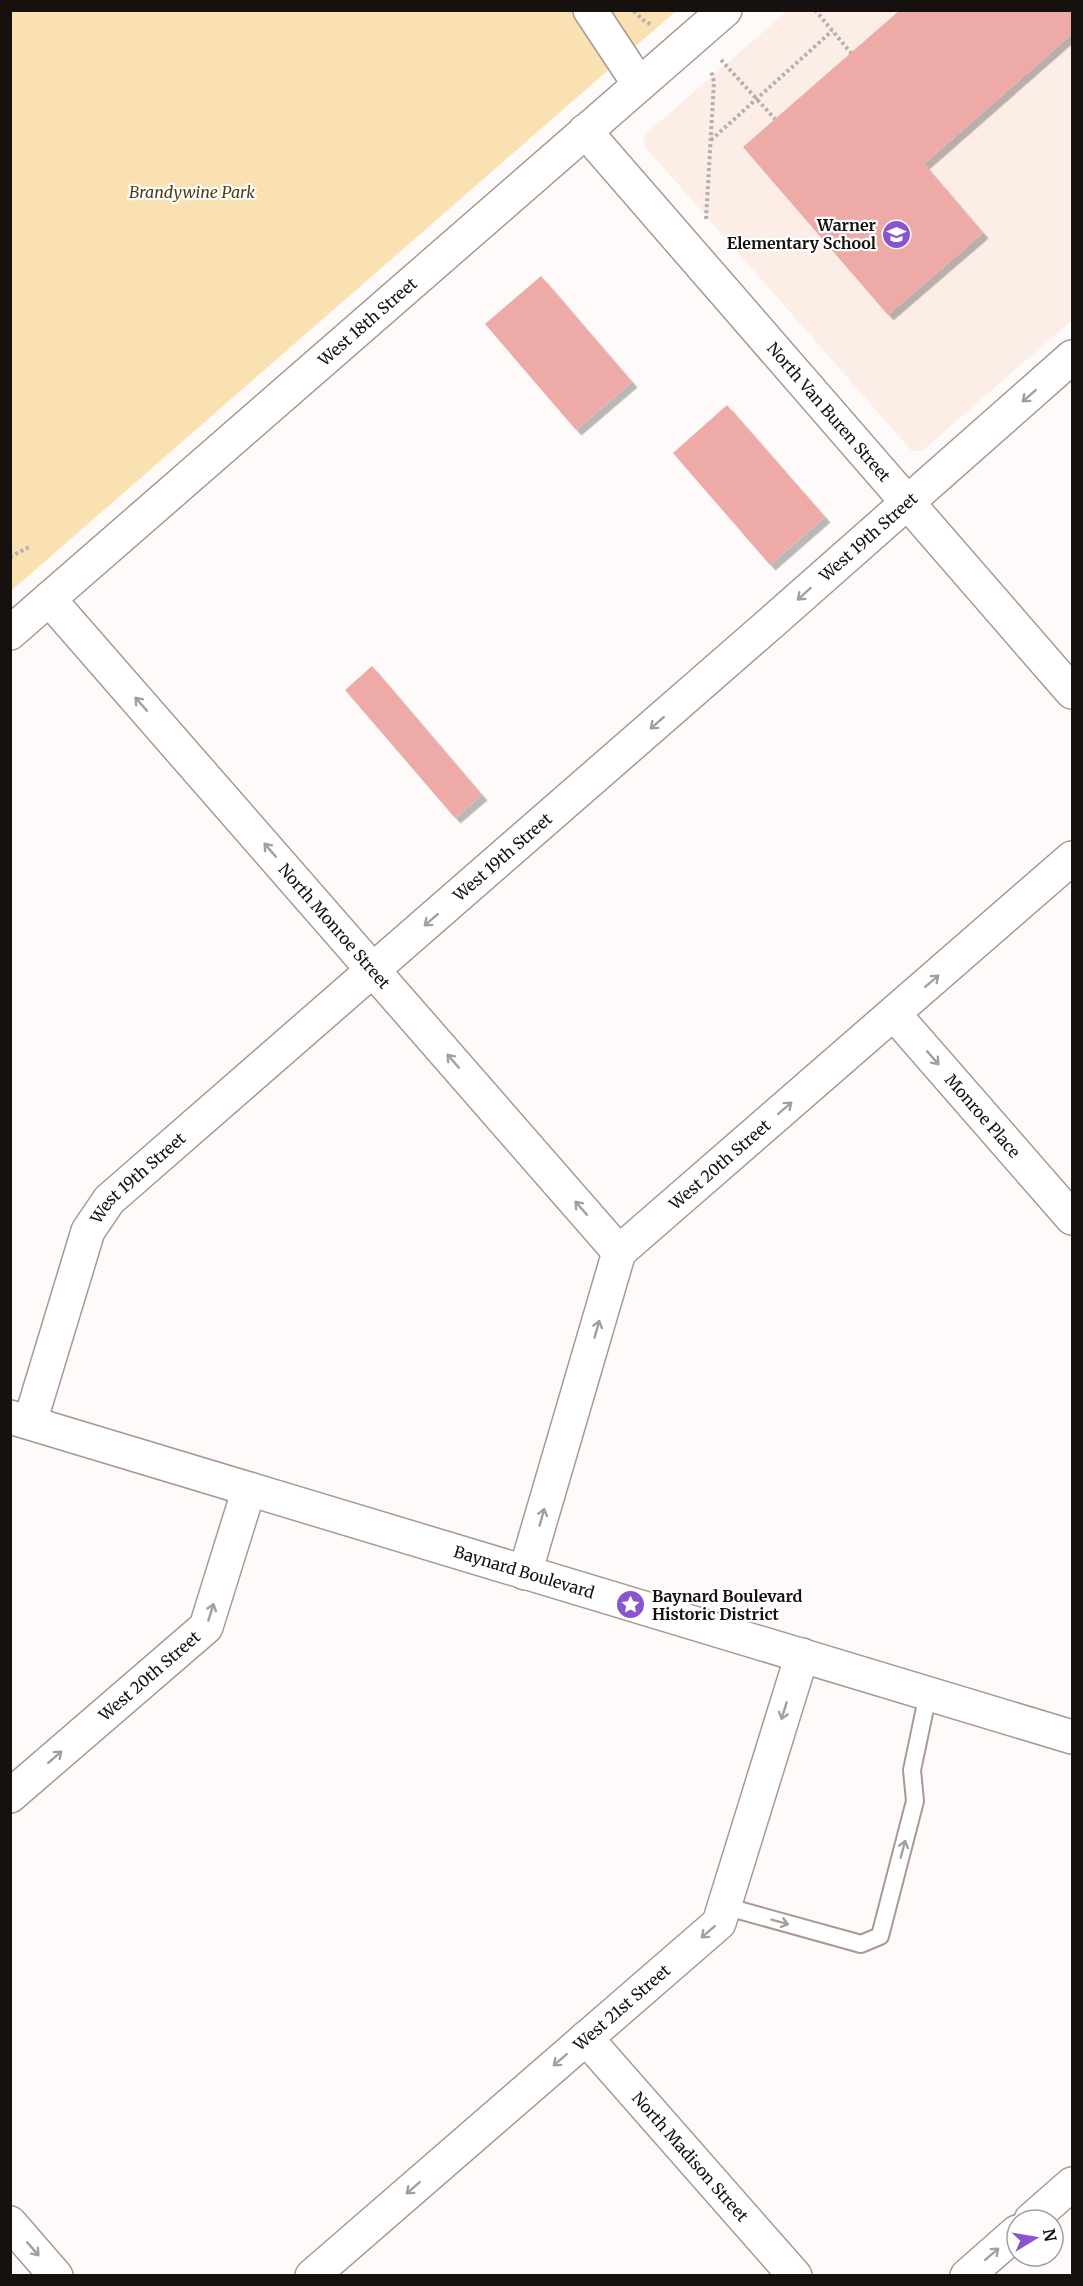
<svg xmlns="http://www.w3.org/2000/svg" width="1083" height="2286" font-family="Merriweather,serif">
  <defs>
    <filter id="shadow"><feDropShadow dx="5.5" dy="5.5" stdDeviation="0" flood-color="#0004"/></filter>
  </defs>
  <rect width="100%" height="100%" fill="#fefaf9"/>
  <path fill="#fcede6" d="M787,11H1072V320L922,451H912L646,148L643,141L647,133Z"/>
  <path fill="#f9e1b2" d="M11,11H676L11,591Z"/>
  <path fill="#edaaa7" filter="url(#shadow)" d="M900,10H1072V34L924,164L983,233L888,315L743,147Z
    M541,276L632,382L576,430L485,324Z
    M727,405L825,517L770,565L673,453Z
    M372,666L482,795L455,818L345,690Z"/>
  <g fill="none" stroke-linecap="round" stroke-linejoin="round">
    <defs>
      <path id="lane" d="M724,1906L861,1944L880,1936L915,1801L912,1770L928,1694"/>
      <g id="street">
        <path d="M590,10L639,84"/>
        <path id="s1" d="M585,131L1072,692"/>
        <path id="s2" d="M49,599L619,1252"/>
        <path id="s3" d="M894,1014L1072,1218"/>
        <path id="s4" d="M30,1422L88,1231L109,1200L772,622L1072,357"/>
        <path id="s5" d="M525,1573L619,1252L1072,858"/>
        <path id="s6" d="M10,1796L206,1627L249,1489"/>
        <path id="s7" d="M586,2038L795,2276"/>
        <path d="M1031,2220L1072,2184"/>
        <path d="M10,2223L56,2276"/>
        <path id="s8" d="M312,2276L719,1923L802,1655"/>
        <path d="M967,2276L1017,2232"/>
      </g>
      <g id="secondary">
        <path id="s9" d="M10,633L725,10"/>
        <path id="s10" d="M10,1417L1072,1737"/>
      </g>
    </defs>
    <use href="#lane" stroke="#a89992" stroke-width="20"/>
    <use href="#street" stroke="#a89992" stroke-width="36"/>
    <use href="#secondary" stroke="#a89992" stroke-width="36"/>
    <path stroke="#b5b0af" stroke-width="4" stroke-dasharray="3 3" stroke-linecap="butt" d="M815,10L851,53
      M634,11L643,20L652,25
      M721,60L775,119
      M711,140L832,31
      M706,219L714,82L711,70
      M10,557L29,547"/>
    <use href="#lane" stroke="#fff" stroke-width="16"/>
    <use href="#street" stroke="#fff" stroke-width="33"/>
    <use href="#secondary" stroke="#fff" stroke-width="33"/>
  </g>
  <defs><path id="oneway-shaft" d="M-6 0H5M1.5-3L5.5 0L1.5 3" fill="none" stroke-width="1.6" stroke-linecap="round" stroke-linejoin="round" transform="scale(1.5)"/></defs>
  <g stroke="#a29f9f">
    <use href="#oneway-shaft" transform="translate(1029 396) rotate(139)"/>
    <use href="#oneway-shaft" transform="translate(804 594) rotate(138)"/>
    <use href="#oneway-shaft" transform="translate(141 704) rotate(-131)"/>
    <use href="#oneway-shaft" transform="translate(657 723) rotate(139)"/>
    <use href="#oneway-shaft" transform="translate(270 850) rotate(-131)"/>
    <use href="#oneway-shaft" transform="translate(431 920) rotate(139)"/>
    <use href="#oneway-shaft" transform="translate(932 981) rotate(-41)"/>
    <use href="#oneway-shaft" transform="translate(933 1058) rotate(49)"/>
    <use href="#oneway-shaft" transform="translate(453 1061) rotate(-131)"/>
    <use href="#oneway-shaft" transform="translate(785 1108) rotate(-41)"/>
    <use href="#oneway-shaft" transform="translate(581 1208) rotate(-131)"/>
    <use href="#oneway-shaft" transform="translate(597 1329) rotate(-74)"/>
    <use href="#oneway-shaft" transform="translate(542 1517) rotate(-74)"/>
    <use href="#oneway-shaft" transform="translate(211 1612) rotate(-73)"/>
    <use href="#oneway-shaft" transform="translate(784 1711) rotate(107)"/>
    <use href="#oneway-shaft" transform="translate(55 1757) rotate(-41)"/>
    <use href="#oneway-shaft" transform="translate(903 1849) rotate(-75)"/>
    <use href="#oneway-shaft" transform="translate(780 1922) rotate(15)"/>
    <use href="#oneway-shaft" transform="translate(708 1932) rotate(139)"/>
    <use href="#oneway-shaft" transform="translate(560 2060) rotate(139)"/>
    <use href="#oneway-shaft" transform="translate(413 2188) rotate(139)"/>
    <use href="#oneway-shaft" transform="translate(33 2249) rotate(49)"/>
    <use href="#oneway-shaft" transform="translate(992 2254) rotate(-41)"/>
  </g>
  <defs>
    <symbol id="school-disc" viewBox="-11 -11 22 22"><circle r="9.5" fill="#8a54cc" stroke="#fff"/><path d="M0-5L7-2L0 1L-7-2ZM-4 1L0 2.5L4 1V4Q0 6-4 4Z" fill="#fff"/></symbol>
    <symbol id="sight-disc" viewBox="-11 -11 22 22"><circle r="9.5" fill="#8a54cc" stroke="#fff"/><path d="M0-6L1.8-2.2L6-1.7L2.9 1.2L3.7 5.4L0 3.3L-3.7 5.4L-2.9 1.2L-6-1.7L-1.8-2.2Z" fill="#fff"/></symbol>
  </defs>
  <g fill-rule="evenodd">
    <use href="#school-disc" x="880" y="218" width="33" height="33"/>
    <use href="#sight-disc" x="614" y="1588" width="33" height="33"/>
  </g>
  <g text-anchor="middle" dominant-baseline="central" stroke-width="4.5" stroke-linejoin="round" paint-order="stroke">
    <g font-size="16" font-style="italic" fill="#503c10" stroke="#fff">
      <text x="192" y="192">Brandywine Park</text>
    </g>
    <g font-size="16" font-weight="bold" fill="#16100e" stroke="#fff" text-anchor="end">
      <text x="876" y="225">Warner<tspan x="876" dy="18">Elementary School</tspan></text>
      <text x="652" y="1596" text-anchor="start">Baynard Boulevard<tspan x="652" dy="18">Historic District</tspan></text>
    </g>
    <g font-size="16" fill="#16100e" stroke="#fff">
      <text stroke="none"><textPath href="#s9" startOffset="474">West 18th Street</textPath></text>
      <text stroke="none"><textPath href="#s1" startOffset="372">North Van Buren Street</textPath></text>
      <text stroke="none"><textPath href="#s4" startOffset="1245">West 19th Street</textPath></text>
      <text stroke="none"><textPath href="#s4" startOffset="759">West 19th Street</textPath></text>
      <text stroke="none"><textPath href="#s2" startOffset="434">North Monroe Street</textPath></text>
      <text stroke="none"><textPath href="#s3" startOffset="135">Monroe Place</textPath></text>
      <text stroke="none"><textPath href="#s5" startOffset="468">West 20th Street</textPath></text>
      <text stroke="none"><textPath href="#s4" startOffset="273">West 19th Street</textPath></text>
      <text stroke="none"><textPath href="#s10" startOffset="537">Baynard Boulevard</textPath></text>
      <text stroke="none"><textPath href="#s6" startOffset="184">West 20th Street</textPath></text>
      <text stroke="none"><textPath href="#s8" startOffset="410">West 21st Street</textPath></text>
      <text stroke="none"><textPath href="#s7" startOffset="158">North Madison Street</textPath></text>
    </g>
  </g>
  <rect width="1083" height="2286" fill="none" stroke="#16100e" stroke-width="24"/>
  <g transform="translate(1035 2238) rotate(79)"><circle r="28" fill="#ffffff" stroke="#a29f9f" stroke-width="1.5"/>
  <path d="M0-4.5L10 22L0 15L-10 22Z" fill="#8a54cc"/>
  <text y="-9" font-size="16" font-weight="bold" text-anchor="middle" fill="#16100e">N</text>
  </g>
</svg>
